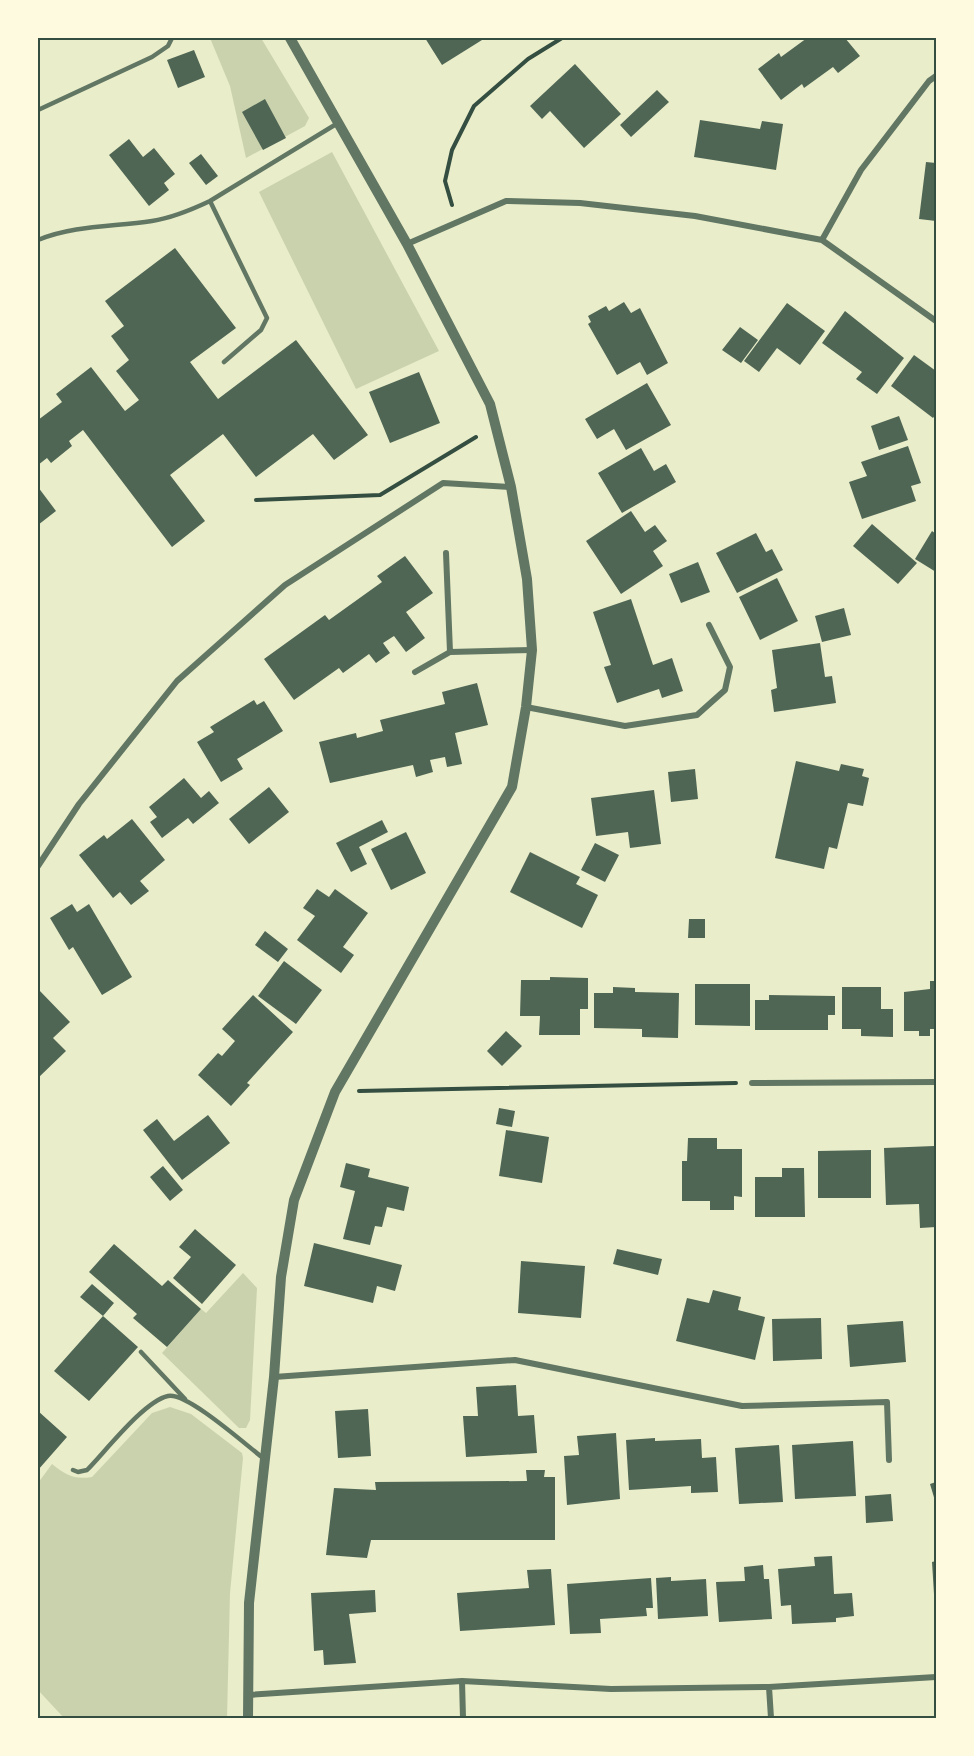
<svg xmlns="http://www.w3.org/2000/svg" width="974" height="1756" font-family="'Roboto Serif',serif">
  <rect width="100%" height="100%" fill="#e9edc9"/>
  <path fill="#cad2ad" d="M210,38H261L309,118L305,126L246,158L230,86Z
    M332,152L439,351L356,389L259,192Z
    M243,1273L257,1288L250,1420L246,1428H239L162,1353L201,1309L206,1313Z
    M170,1407L191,1414L242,1453L243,1458L230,1593L227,1718H64L38,1690V1483L52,1464C66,1475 74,1480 92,1477L152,1413Z"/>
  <path fill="#4f6655" d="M425,38H481L482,40L442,65Z
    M807,38H845L860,56L838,73L833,67L804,88L802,84L781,100L758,69L779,53L781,57Z
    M194,50L205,77L178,88L167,60Z
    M575,64L621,114L584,148L550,111L542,119L530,106Z
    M657,90L669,102L631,137L620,125Z
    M265,99L286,138L263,150L242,112Z
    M700,120L760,129L762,121L783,124L776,170L694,157Z
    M129,139L143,157L154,148L175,174L164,183L169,190L149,206L109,155Z
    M201,154L218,176L206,185L189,163Z
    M926,162L936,163V221L919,219Z
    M175,248L236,328L190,362L218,399L296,340L368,435L334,460L313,434L256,477L223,434L170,475L205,521L172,547L83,430L69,441L72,446L51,463L47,458L38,465V420L62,402L56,394L91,367L125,411L139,400L116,371L129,360L111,336L124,326L105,301Z
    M624,302L631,313L640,308L668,363L647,375L640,362L617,375L588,324L591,322L588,316L606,306L609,311Z
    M787,303L825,331L800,365L777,348L759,372L744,361Z
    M845,311L904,358L877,394L856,379L862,372L822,343Z
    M740,327L758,340L741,363L722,350Z
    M914,355L936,371V414L933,418L891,386Z
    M419,372L440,423L390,443L369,392Z
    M647,383L671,425L626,450L614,429L597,439L585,419Z
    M899,416L908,440L879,450L871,426Z
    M908,446L921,483L911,486L916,501L862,519L849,482L867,476L861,462Z
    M641,448L654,471L666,464L676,482L622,513L598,473Z
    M38,487L56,511L38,525Z
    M631,511L645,532L655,525L667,541L653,551L663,566L621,594L586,541Z
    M872,524L917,563L898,584L853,546Z
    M932,531L936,534V572L915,559Z
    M756,533L766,552L772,549L783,570L737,593L716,553Z
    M405,556L433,593L406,612L425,638L406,652L394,636L383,643L390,653L376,663L369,654L343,673L339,668L294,700L264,659L325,615L329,620L382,582L377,576Z
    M698,562L710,592L681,603L669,574Z
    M777,578L798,621L760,640L739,597Z
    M631,599L653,665L672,658L683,691L662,698L659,689L617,703L604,667L611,665L593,612Z
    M844,608L851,635L822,642L815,616Z
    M820,643L825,677L832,676L836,703L774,712L771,690L777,688L772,650Z
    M477,683L488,725L455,733L462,764L447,767L445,757L430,760L433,772L416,777L413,765L330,783L319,742L356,733L357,738L383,731L380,720L445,704L442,692Z
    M254,700L257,705L264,701L283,731L237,759L243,769L221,782L197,742L214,732L210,727Z
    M796,761L839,771L841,764L864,769L862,776L869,778L863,806L848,803L837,849L829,847L824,869L775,858Z
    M695,769L698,799L671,802L668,772Z
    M184,778L201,798L209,791L219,803L193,824L188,818L162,838L150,822L157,817L149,807Z
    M269,787L289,812L249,844L229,819Z
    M654,790L661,844L630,848L628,832L596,836L591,798Z
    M132,819L165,860L140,881L149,891L131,905L120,892L113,898L79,855L104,835L107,839Z
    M382,820L388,832L359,847L367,864L351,872L336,843Z
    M406,832L426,873L391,890L371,849Z
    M595,843L619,855L605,882L581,870Z
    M530,852L580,877L576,884L598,895L582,928L510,892Z
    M317,889L329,897L335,889L368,913L343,947L354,955L341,973L297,940L315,916L303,908Z
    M72,904L77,912L89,904L132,977L102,995L73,947L69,950L50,918Z
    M689,919H705V938H688Z
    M265,931L288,949L278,962L255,945Z
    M284,961L322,990L296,1024L258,996Z
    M550,977L588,978V1009H580V1035H539L540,1016H520L521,980H550Z
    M930,981H936V1029H930V1036H919V1031H904V992L930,989Z
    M695,984H750V1026L695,1025Z
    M613,987L635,988V992L679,993L678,1038L642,1037V1029L594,1028V993H613Z
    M842,987H881V1009H893V1037L861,1036V1029H842Z
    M38,989L70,1022L53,1038L66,1051L38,1078Z
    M253,995L293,1032L247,1083L250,1085L231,1106L198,1075L218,1053L222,1056L235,1041L222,1029Z
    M769,995L835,996V1015H828V1030H755V1000H769Z
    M506,1031L522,1046L502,1066L487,1051Z
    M499,1108L515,1111L512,1127L496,1124Z
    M208,1115L230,1143L182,1180L143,1130L157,1119L174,1141Z
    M506,1130L549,1137L542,1183L499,1176Z
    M688,1138H717V1149H742V1197L734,1196V1210H710V1201H682V1161H687Z
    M934,1146L936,1227L920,1228L919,1204L886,1205L884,1148Z
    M871,1150V1198H818V1151Z
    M346,1163L370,1169L368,1177L409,1187L404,1211L387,1207L382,1227L375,1226L370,1245L343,1239L355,1191L340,1187Z
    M163,1166L183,1190L170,1201L150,1177Z
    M782,1168H804L805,1217H755V1177H782Z
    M195,1229L236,1265L202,1304L173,1278L191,1257L179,1247Z
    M314,1243L402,1265L395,1291L377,1286L373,1303L304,1286Z
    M114,1244L162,1286L168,1280L201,1309L167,1347L133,1318L137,1314L89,1272Z
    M617,1249L662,1259L658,1275L613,1264Z
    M521,1261L585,1266L581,1318L518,1313Z
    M92,1284L114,1303L103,1316L138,1347L89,1401L54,1371L103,1316L80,1297Z
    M713,1290L741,1297L738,1310L765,1317L755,1360L676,1341L687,1298L709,1303Z
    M821,1318L822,1359L773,1361L772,1319Z
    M903,1321L906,1362L850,1367L847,1325Z
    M516,1385L518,1416L534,1415L537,1453L466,1457L463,1416H478L476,1387Z
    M368,1409L371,1456L338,1458L335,1411Z
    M38,1411L67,1437L38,1470Z
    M616,1433L620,1499L567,1505L564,1456L579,1455L577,1436Z
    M655,1438V1441L701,1439L702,1458L716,1457L718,1492L691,1493V1486L629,1490L626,1440Z
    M853,1441L856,1496L795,1499L792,1445Z
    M779,1445L783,1502L739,1504L735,1448Z
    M526,1470H545L544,1477H555V1540H371L367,1558L326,1555L334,1488L376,1490L375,1482L527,1481Z
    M936,1482V1504L930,1484Z
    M891,1494L893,1521L866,1523L865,1496Z
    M832,1556L834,1594L852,1593L854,1616L836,1618V1622L792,1624L791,1605L781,1606L778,1569L815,1566L814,1557Z
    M936,1561V1594H934L932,1562Z
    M763,1565L764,1579H769L772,1619L719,1622L716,1582L745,1581L744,1567Z
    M551,1569L555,1625L460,1631L457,1593L529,1588L527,1570Z
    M671,1577V1581L706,1579L708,1616L658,1619L656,1578Z
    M651,1578L653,1608H646L647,1616L600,1619L601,1633L570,1634L567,1584Z
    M375,1590L376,1612L349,1614L356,1663L324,1665L323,1650L314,1651L311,1593Z"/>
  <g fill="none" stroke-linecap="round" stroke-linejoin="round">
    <path stroke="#344e41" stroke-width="4" d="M452,205L445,181L452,150L474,106L528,59L562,38
      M256,500L380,495L476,437
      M359,1091L736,1083"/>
    <path stroke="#617663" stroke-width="4.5" d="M38,110L152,57L168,46L172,38
      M210,201L267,318L261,330L224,362
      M38,240C75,225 113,227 152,221C172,218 191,210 210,201L338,123
      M141,1352L185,1399
      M73,1470L78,1472L87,1470C105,1452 144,1401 168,1396C187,1392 246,1445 263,1458"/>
    <path stroke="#617663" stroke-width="6" d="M822,240L861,170L929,81L936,76
      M407,244L506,201L580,203L695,216L822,240L936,321
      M446,553L450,652L532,650
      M415,672L450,652
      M526,707L625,726L697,715L725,690L730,667L709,625
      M38,866L79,804L177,681L285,585L443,483L511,487
      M752,1083L936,1082
      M274,1377L515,1360L742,1406L887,1402L889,1460
      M462,1681L463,1718
      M769,1687L771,1718
      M248,1695L462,1681L611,1689L769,1687L936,1677"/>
    <path stroke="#617663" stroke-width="10" d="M248,1718L249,1603L274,1377L281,1277L294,1200L335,1092L512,787L526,707L532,650L527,579L511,487L490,404L407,244L290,38"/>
  </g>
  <rect width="974" height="1756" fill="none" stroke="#fefae0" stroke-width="78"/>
  <rect x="39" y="39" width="896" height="1678" fill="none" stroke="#344e41" stroke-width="2"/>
</svg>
